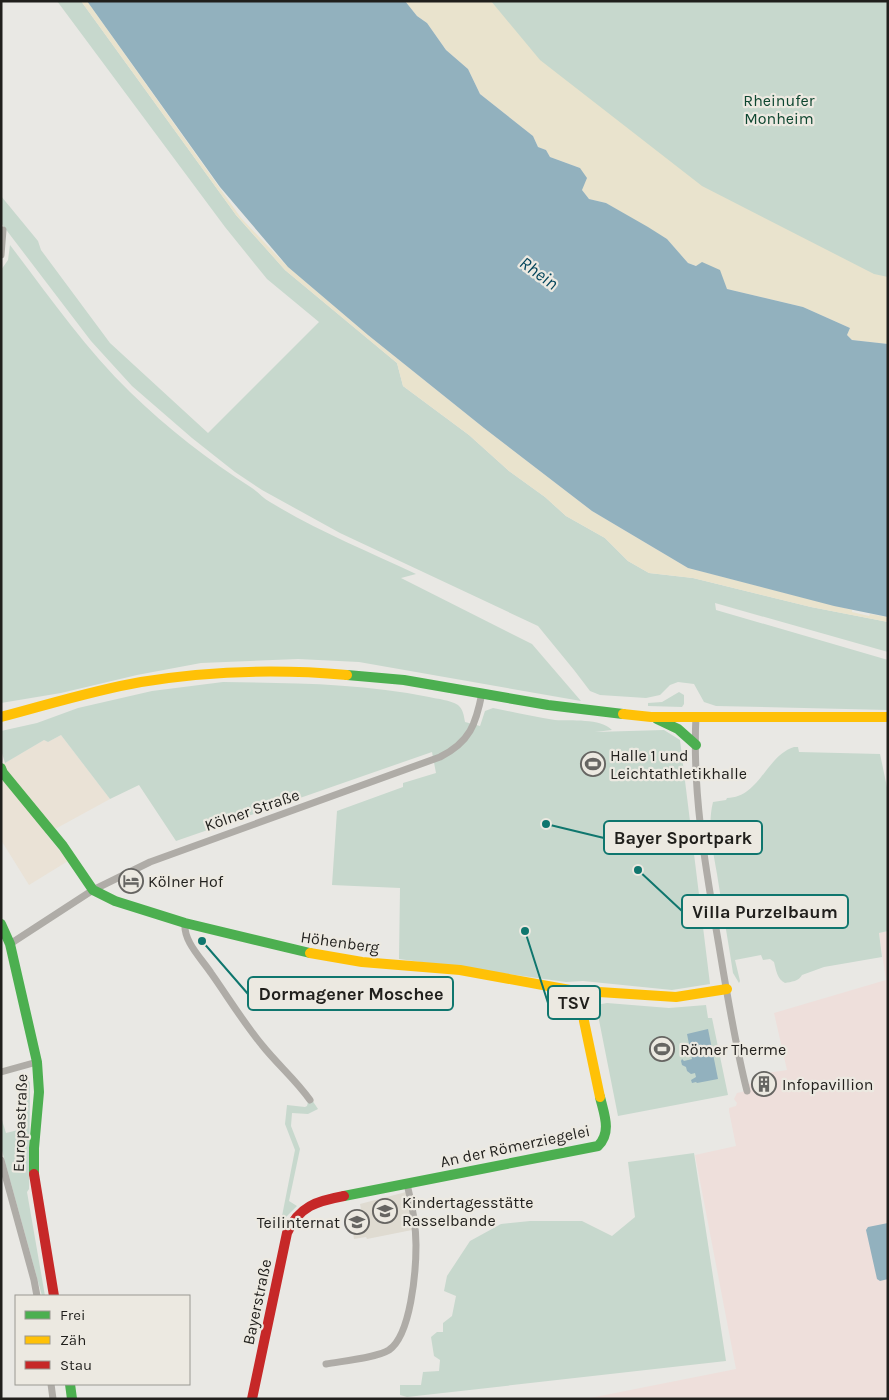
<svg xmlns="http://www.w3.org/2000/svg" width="889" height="1400" font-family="Karla,sans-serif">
  <rect width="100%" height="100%" fill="#e9e8e4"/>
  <path fill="#eae2d6" d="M61,735L110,799L46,834L68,861L29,885L1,840V765L44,740L48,742Z"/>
  <path fill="#eedfdb" d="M888,931V1399H585L736,1369L695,1155L736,1146L729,1111V1108L736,1106L737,1103L734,1099L737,1093L746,1091V1085L761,1081V1074L787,1070L774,1013L886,980L879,933Z"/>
  <path fill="#dfdbd1" d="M406,1192L412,1230L367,1239L366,1237L354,1239L352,1225L360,1224L359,1220L363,1219L360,1204Z"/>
  <path fill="#c7d8cd" d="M57,1H81L236,215L285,270L397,363L403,386L469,435L509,471L545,497L566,516L605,538L628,561L649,573L693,578L811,607L888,622V652L715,603L716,610L888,660V710L716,706L704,702L694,684L678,682L670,685L660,695L646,698L600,695L590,691L574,670L538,626L340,533L262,490L235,472L192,438L132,386L91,341L1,223V196L38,241L41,250L110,343L208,433L319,322L267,279L225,227Z
    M483,1H888V283L804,254L596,120Z
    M10,245C48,295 85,348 130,392C167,428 208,460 252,488C258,492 263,498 270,502C316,530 367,551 416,574L401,578L532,644L581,701L359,662L298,659L201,663L137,675L61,693L1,703V270L8,260Z
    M223,682C291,683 361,683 429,697C438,699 450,700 458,705C463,709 464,716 465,722L480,726L485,711L493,708C514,712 534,717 555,720C570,721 601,718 612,730L595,732L664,730L680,740L710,984L672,990L583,981L566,982L399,959L400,888L332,885L337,811L403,787V783L436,773L432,752L176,841L139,785L110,799L61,735L48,742L44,740L5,763L1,750V731L37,723L78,708L152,691Z
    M679,692L684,695V704L682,707L648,706V703L662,702Z
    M794,747H798L799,752L880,754L888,792V931L879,933L882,957L824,967L802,975C799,981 791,982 785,983C777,979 776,970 774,962L770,959L763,960L761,955L735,960L740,981L739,983L733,973C728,940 722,907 717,874C713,850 707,826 713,802L726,800L727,798C759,798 766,756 794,747Z
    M607,1003L669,1008L706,1005L708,1018H712L728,1095L618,1116L596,1005Z
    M23,1077L28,1079L30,1083L29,1189L27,1192L45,1296H42L1,1147V1117L6,1133L26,1128L27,1083L19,1078Z
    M312,1100L318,1109L308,1114L292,1113L291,1126L300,1149L289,1201L297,1206L285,1218L282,1216L295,1150L285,1124L287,1105L305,1107L307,1106L308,1102Z
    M694,1153L726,1361L407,1397L400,1395V1385H421L423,1372L439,1371L440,1360L434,1356L431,1337L437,1332H443V1323L452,1316L456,1296L444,1291L447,1276L470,1241L501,1224L530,1221H582L612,1236L635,1217L628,1162Z"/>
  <path fill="#e9e3cd" d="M81,1H87L241,218L288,267L368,335L484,428L592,511L688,568L852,610V612L869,616L870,614L888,617V622L811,607L693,578L649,573L628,561L605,538L566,516L545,497L509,471L469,435L403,386L397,363L285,270L236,215Z
    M405,1H491L540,60L702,186L874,274L888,277V344L852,340L847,335L850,328L803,307L727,289L697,266L688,263L667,239L606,203L589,199L582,190L580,168L550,157L546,150L538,147L533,136L480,94L468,69L446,50L427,23L417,16Z"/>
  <path fill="#92b1be" d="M87,1H405L417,16L427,23L446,50L468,69L480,94L533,136L538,147L546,150L550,157L580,168L587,178L582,190L589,199L606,203L648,227L667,239L688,263L696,266L702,262L720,270L727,289L803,307L850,328L847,335L852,340L888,344V617L834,606L688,568L592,511L484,428L368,335L288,267L220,187Z
    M708,1029L718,1079L697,1083L696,1082L692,1083L691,1080L696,1077L695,1073L691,1074L687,1071L686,1067L682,1065L681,1061L682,1059L684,1061L692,1059L687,1034Z
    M888,1223V1279L880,1281L877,1279L866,1230L868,1227Z"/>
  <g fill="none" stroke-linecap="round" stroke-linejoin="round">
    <path stroke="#afaca7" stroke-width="7" d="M1,255L3,230
      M696,716C692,794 706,870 719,946C727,994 735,1044 747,1091
      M185,923C183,941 201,958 211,973C228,997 243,1022 262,1045C277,1064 296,1080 310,1100
      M10,944L93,890L150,862L440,757C470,742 476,724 482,693
      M1,1072L37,1062
      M1,1160L34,1280L37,1296
      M326,1364C343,1361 376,1358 389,1350C411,1335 416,1271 416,1245C416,1224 412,1204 407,1184
      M51,1384L53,1399"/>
    <path stroke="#4caf50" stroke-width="10" d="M347,675L404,680L548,705L623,714
      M657,719L678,729L696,745
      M1,768L3,773L63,846L93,890L115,901L185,923L310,953
      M1,924L10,944L37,1062L39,1092L34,1148V1174
      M344,1196L598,1146C612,1132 604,1114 600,1097
      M70,1384L72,1399"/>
    <path stroke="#ffc107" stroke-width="10" d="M623,714L651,717H888
      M1,717C47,705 94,690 141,682C208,671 279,669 347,675
      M310,953L362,962L460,970L570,990L589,996
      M600,1097L584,1021L583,1008L587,998L599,992L676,997L727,989"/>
    <path stroke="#c62828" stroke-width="10" d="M34,1174L54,1296
      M252,1399L287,1233C299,1206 317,1201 344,1196"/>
  </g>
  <defs>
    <symbol id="stadium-ring" viewBox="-11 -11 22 22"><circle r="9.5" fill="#ece9e1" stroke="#666562" stroke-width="1.5"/><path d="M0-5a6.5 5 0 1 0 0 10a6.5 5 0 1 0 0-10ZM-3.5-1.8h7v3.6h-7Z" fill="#666562"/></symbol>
    <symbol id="hotel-ring" viewBox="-11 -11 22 22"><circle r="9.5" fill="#ece9e1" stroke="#666562" stroke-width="1.5"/><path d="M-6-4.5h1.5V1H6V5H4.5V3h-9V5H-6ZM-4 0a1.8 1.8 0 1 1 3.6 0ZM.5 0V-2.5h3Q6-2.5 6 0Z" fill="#666562"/></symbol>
    <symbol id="building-ring" viewBox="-11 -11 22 22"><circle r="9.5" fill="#ece9e1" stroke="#666562" stroke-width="1.5"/><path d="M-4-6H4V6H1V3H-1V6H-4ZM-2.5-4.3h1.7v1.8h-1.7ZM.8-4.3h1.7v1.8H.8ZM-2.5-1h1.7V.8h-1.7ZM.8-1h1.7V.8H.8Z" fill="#666562"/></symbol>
    <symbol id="school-ring" viewBox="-11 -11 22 22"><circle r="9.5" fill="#ece9e1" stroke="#666562" stroke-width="1.5"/><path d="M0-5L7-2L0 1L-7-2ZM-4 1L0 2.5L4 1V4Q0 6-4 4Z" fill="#666562"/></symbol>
  </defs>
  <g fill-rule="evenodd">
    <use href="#stadium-ring" x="579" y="750" width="28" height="28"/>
    <use href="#hotel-ring" x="117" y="867" width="28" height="28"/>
    <use href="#stadium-ring" x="648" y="1035" width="28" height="28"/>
    <use href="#building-ring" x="750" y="1070" width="28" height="28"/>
    <use href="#school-ring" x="371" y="1197" width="28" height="28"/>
    <use href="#school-ring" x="343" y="1208" width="28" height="28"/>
  </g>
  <g text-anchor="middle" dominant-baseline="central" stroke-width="4.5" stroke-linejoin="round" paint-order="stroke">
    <g font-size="16" fill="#0e4630" stroke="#ece9e1">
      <text x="779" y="100">Rheinufer<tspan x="779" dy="18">Monheim</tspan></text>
    </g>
    <g font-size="16" fill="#201f1c" stroke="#ece9e1" text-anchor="start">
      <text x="610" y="755">Halle 1 und<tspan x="610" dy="18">Leichtathletikhalle</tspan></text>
      <text x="148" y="881">Kölner Hof</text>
      <text x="680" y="1049">Römer Therme</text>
      <text x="782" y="1084">Infopavillion</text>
      <text x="402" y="1202">Kindertagesstätte<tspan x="402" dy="18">Rasselbande</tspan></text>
      <text x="340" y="1222" text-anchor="end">Teilinternat</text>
    </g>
    <g font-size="16" fill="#201f1c" stroke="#ece9e1">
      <text transform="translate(252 810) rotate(-19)">Kölner Straße</text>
      <text transform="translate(340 942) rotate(8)">Höhenberg</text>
      <text transform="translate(20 1123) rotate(-88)">Europastraße</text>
      <text transform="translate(515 1146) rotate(-12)">An der Römerziegelei</text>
      <text transform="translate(257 1302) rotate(-78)">Bayerstraße</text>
    </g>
    <g font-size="18" font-style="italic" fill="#04455b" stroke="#ece9e1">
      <text transform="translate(539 273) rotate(36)">Rhein</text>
    </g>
  </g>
  <path fill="none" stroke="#0f766e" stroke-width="2" d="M546 824L604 838M638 870L682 911M202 941L248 994M525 931L548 1003"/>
  <g fill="#0f766e" stroke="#ece9e1" stroke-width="2">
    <circle cx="546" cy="824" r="5"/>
    <circle cx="638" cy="870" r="5"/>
    <circle cx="202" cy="941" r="5"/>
    <circle cx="525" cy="931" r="5"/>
  </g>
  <g fill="#ece9e1" stroke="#0f766e" stroke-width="2">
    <rect x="604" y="821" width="158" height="33" rx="5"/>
    <rect x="682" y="895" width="166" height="33" rx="5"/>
    <rect x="248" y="977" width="205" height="33" rx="5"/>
    <rect x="548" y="986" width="52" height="33" rx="5"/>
  </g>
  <g font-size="18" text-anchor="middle" font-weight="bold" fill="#201f1c">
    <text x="683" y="844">Bayer Sportpark</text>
    <text x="765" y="918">Villa Purzelbaum</text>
    <text x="351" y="1000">Dormagener Moschee</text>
    <text x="574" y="1009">TSV</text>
  </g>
  <rect width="889" height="1400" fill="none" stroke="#201f1c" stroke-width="5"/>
  <rect x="15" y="1295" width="175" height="90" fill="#ece9e1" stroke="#9a9892"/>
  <rect x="25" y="1311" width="25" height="8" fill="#4caf50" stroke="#9a9892"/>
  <text x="60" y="1320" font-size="15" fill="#201f1c">Frei</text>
  <rect x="25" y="1336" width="25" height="8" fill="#ffc107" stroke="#9a9892"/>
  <text x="60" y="1345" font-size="15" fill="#201f1c">Zäh</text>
  <rect x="25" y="1361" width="25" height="8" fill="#c62828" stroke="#9a9892"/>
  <text x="60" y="1370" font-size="15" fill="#201f1c">Stau</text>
</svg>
